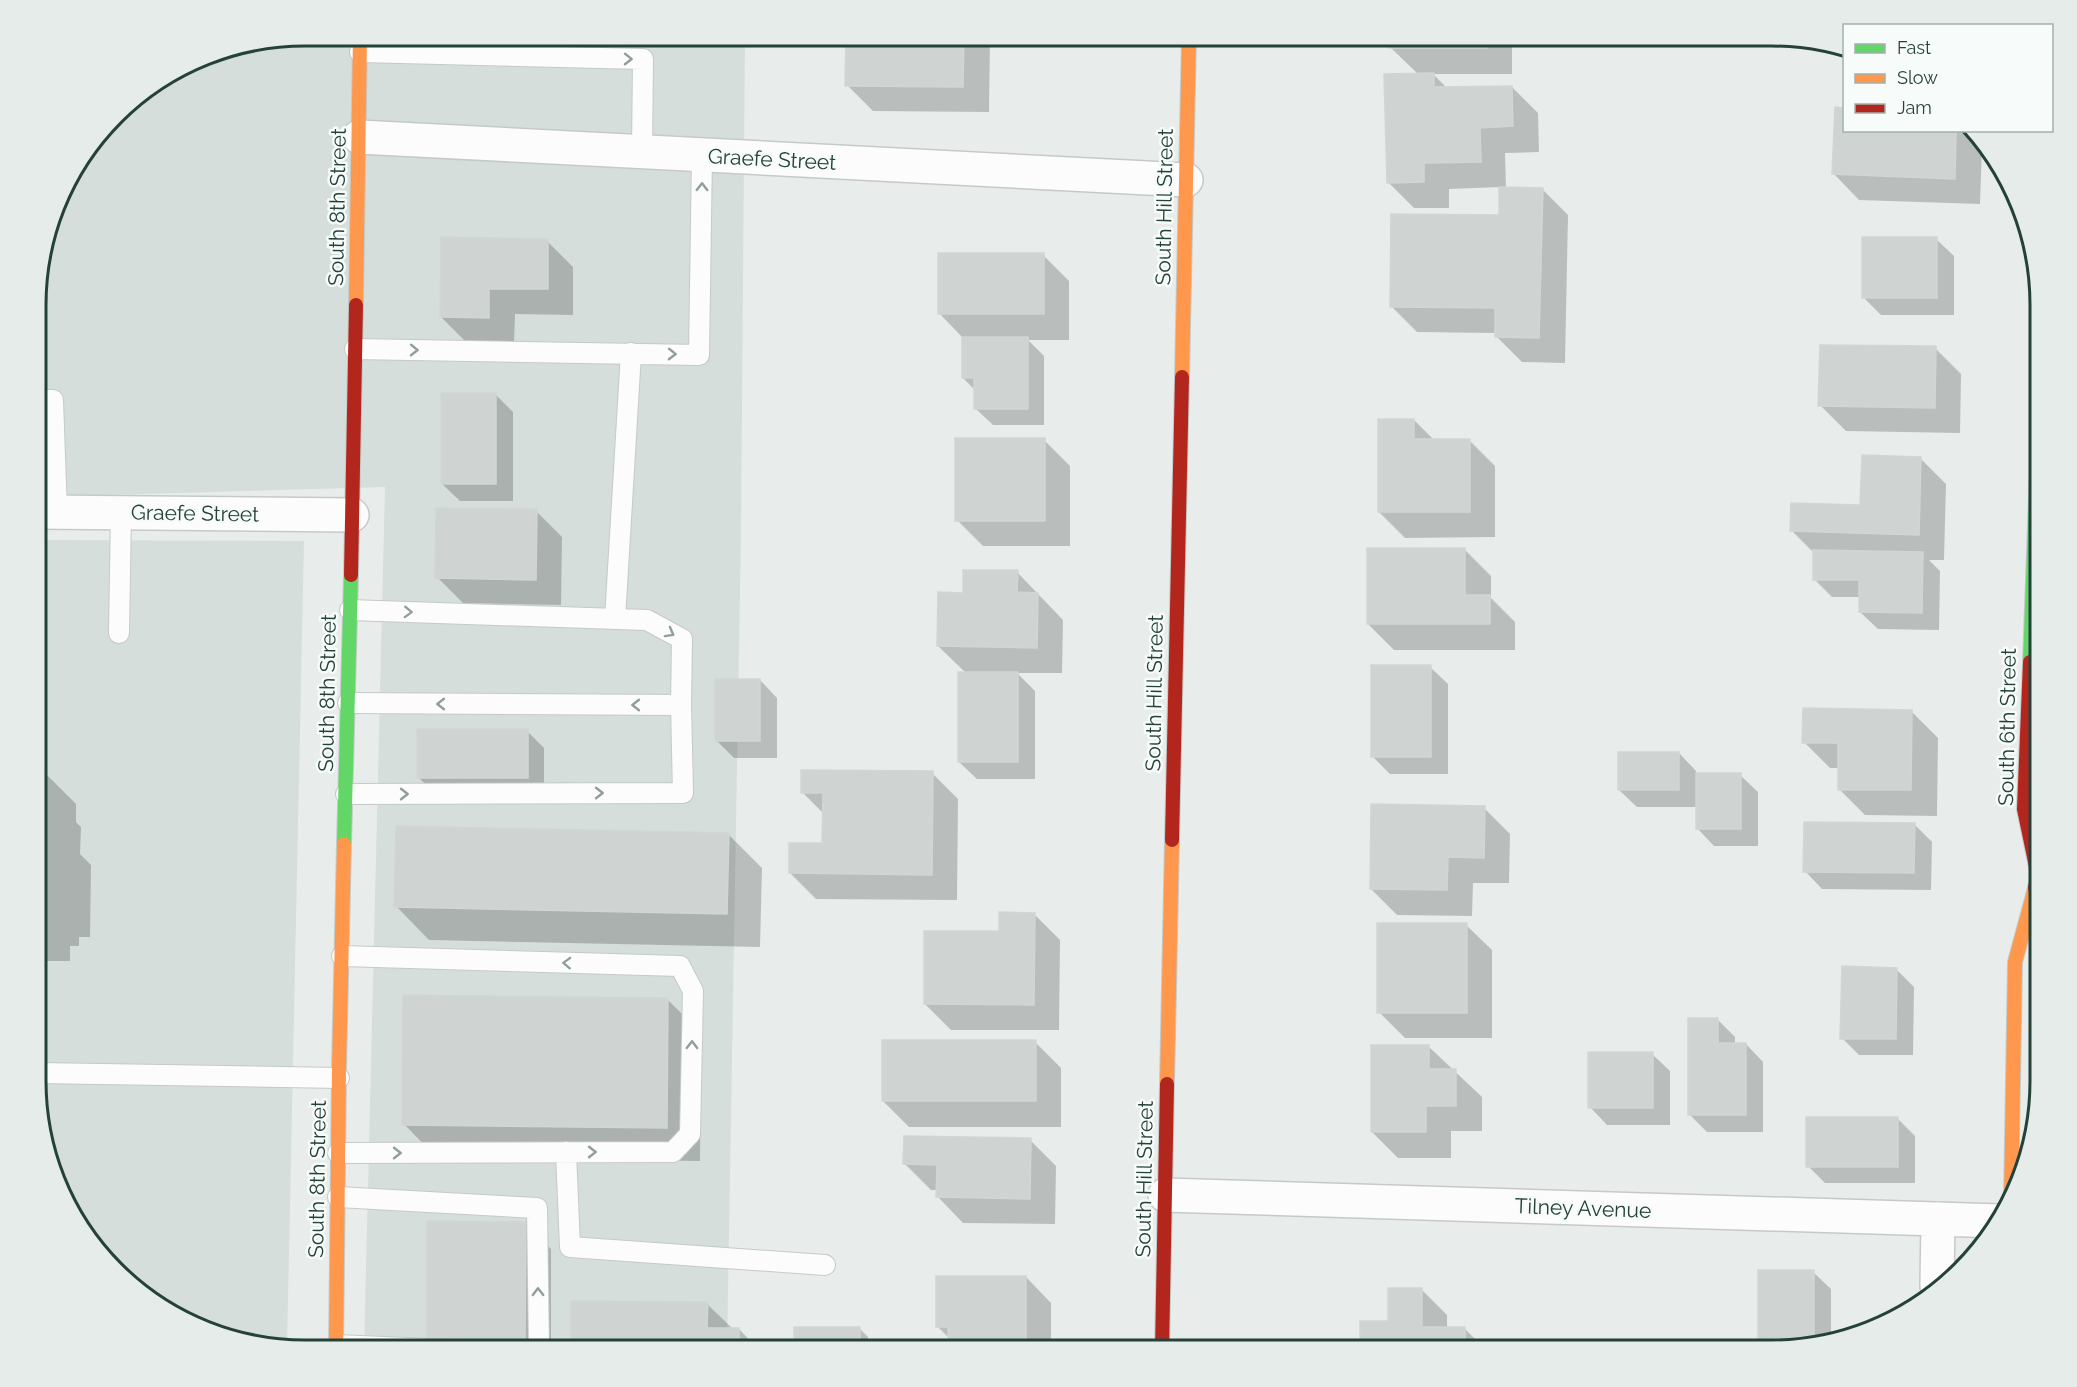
<svg xmlns="http://www.w3.org/2000/svg" width="2077" height="1387" font-family="Raleway,sans-serif">
  <rect width="100%" height="100%" fill="#e8edeb"/>
  <path fill="#d6dedb" d="M305,36H745L741,532L727,1351H364L385,487L38,497V270L64,186L127,103L203,56Z
    M38,540L304,541L287,1348L219,1337L155,1305L72,1217L38,1117Z"/>
  <path fill="#0003" d="M451,36H505V56L470,55Z
    M865,36H990L989,112L873,111L847,85Z
    M1391,36H1512V74H1433L1448,89L1512,87L1538,113L1539,152L1505,153L1506,189H1542L1568,215L1565,363L1522,362L1496,336V333L1417,332L1391,306L1500,217L1501,187L1449,189V208H1414L1388,182L1418,74L1391,48Z
    M1836,109H1844V130H1967L1982,146L1980,204L1859,200L1834,174Z
    M1936,239L1954,256V315H1881L1864,298Z
    M547,241L573,267V315L515,314L514,343H467L441,317Z
    M1043,255L1069,281V340H1028L1044,356V425H993L975,408V390L963,378V338L940,314Z
    M1935,348L1961,374L1960,433L1846,431L1820,405Z
    M495,394L513,412V501H460L442,484Z
    M1414,420L1434,440H1469L1495,466V537L1405,538L1379,512Z
    M1044,440L1070,466V546H983L957,520Z
    M1920,458L1946,484L1944,560H1929L1940,571L1939,630L1878,629L1860,612L1861,597H1832L1814,579L1815,554L1792,531L1862,507Z
    M536,511L562,537L561,605L463,603L437,577Z
    M1465,550L1491,576V598L1515,622V650H1394L1368,624Z
    M1017,572L1063,620L1062,673H1017L1035,691V779H977L959,762L966,673L938,646Z
    M1430,667L1448,684V774H1390L1372,756Z
    M760,680L777,698V758H734L716,740Z
    M1912,712L1938,738L1937,816L1865,815L1839,789V768H1830L1804,742Z
    M527,731L544,748V795H436L419,778Z
    M1679,753L1696,771V775H1740L1758,792V846H1714L1697,828V807H1637L1619,790Z
    M38,766L76,804V822L81,827L80,854L91,865L90,937H79V946H70V961H38Z
    M932,773L958,799L957,900L816,899L790,873L824,845V814L802,792Z
    M1484,808L1510,834L1509,883H1473L1472,916L1397,915L1371,889Z
    M1914,824L1932,842L1931,890L1822,889L1805,871Z
    M728,834L762,868L760,947L429,940L396,906Z
    M1034,914L1060,940L1059,1030H951L925,1004L1001,933Z
    M1466,925L1492,950V1038H1405L1379,1012Z
    M1897,970L1914,987L1913,1055H1859L1842,1038Z
    M667,999L701,1033L700,1161L437,1158L404,1124Z
    M1717,1019L1735,1037V1044H1746L1763,1062V1132H1707L1689,1114Z
    M1035,1042L1061,1068V1127H909L883,1101Z
    M1428,1046L1482,1097V1131H1451V1158H1398L1372,1132Z
    M1652,1054L1670,1071V1125H1607L1590,1107Z
    M1898,1119L1915,1136V1183H1825L1808,1166Z
    M1030,1140L1056,1166L1055,1224L963,1223L938,1197V1190H931L905,1164Z
    M525,1223L551,1249V1351H439Z
    M1760,1272H1813L1831,1289V1338L1789,1350H1760Z
    M1026,1277L1051,1303V1351L950,1350V1339L937,1326Z
    M1421,1289L1447,1315V1329H1465L1487,1351H1361Z
    M707,1304L733,1329H739L760,1351H573Z
    M860,1329L868,1337V1351H800L795,1346Z"/>
  <path fill="#cfd4d2" stroke="#d1d6d4" stroke-width="1.5" d="M863,36H964L963,87L845,86L846,38H863Z
    M1389,36H1487V48H1389Z
    M1434,73V87L1512,86L1513,126L1480,128L1481,162L1424,163V182L1387,183L1384,74Z
    M1835,107L1844,108V130H1956L1955,179L1832,174Z
    M1499,187L1543,188L1539,338L1495,337V308L1390,307L1391,214L1499,215Z
    M441,237L548,239V289H489V318L440,317Z
    M1862,237H1937V298H1862Z
    M938,253H1044V314H938Z
    M962,337H1028V409H974V378H962Z
    M1820,345L1936,346L1935,408L1818,406Z
    M441,393H496V484H441Z
    M1378,419H1414V439H1470V512H1378Z
    M955,438H1045V521H955Z
    M1862,455L1921,457L1919,535L1790,531L1791,503L1860,505Z
    M436,508L537,509L536,580L435,578Z
    M1367,548H1465V595H1490V624H1367Z
    M1813,550L1923,552L1922,613L1859,612V580H1813Z
    M963,570H1018L1017,592L1038,593L1037,648L937,646L938,592L963,593Z
    M1371,665H1431V757H1371Z
    M958,672H1018V762H958Z
    M715,679H760V741H715Z
    M1803,708L1912,710L1911,790H1838V743H1802Z
    M417,729H528V778H417Z
    M1618,752H1679V790H1618Z
    M801,770L933,771L932,875L789,873V843H822L823,793H801Z
    M1696,773H1741V829H1696Z
    M1371,804L1485,806L1484,858L1448,857L1447,890L1370,889Z
    M38,817H45L44,891H38Z
    M1804,822L1915,823L1914,873L1803,872Z
    M396,826L729,833L727,914L394,907Z
    M999,912L1035,913L1034,1005L924,1004V931H999Z
    M1377,923H1467V1013H1377Z
    M1842,966L1897,968L1896,1039H1840Z
    M403,995L668,998L667,1128L402,1125Z
    M1688,1018H1718V1043H1746V1115H1688Z
    M882,1040H1036V1101H882Z
    M1371,1045H1429V1069H1456V1106H1426V1132H1371Z
    M1588,1052H1653V1108H1588Z
    M1806,1117H1898V1167H1806Z
    M904,1136L1031,1138L1030,1199L936,1197L937,1165L903,1164Z
    M427,1221L526,1222L525,1341H427Z
    M1758,1270H1814V1343L1789,1350H1758Z
    M936,1276H1026V1350H948V1327H936Z
    M1388,1288H1422V1327H1465V1351H1360V1321H1388Z
    M571,1301L708,1302L707,1328H739V1351H571Z
    M794,1327H860V1346H794Z"/>
  <g fill="none" stroke-linecap="round" stroke-linejoin="round">
    <defs>
      <path id="lane" d="M360,52L643,59L642,151
        M355,349L699,355L702,155
        M38,400H53L57,512
        M350,610L647,620L682,639L681,705
        M615,619L631,353
        M119,633L121,512
        M346,794L683,793L681,705L348,703
        M38,1073L339,1078
        M566,1152L570,1247L825,1265
        M338,1153L673,1152L690,1134L693,991L680,966L342,956
        M338,1197L537,1208L539,1351
        M336,1345L478,1351"/>
      <path id="street" d="M359,137L1186,180
        M38,512L352,515
        M1165,1195L2000,1221
        M1937,1286L1938,1219"/>
      <path id="fast" d="M2030,662L2038,441L2040,286
        M344,844L351,575"/>
      <path id="slow" d="M356,305L360,36
        M1182,377L1189,36
        M1167,1084L1172,840
        M2011,1201L2015,962L2035,888
        M336,1351L339,1068L344,844"/>
      <path id="jam" d="M351,575L356,305
        M2030,662L2024,809L2038,876L2035,888
        M1172,840L1182,377
        M1162,1351L1167,1084"/>
    </defs>
    <use href="#lane" stroke="#c5cac8" stroke-width="22"/>
    <use href="#street" stroke="#c5cac8" stroke-width="36"/>
    <use href="#fast" stroke="#c3cbc8" stroke-width="16"/>
    <use href="#slow" stroke="#c3cbc8" stroke-width="16"/>
    <use href="#jam" stroke="#c3cbc8" stroke-width="16"/>
    <use href="#lane" stroke="#fcfcfc" stroke-width="20"/>
    <use href="#street" stroke="#fcfcfc" stroke-width="33"/>
    <use href="#fast" stroke="#63d668" stroke-width="14"/>
    <use href="#slow" stroke="#ff974d" stroke-width="14"/>
    <use href="#jam" stroke="#b3261e" stroke-width="14"/>
  </g>
  <defs><path id="oneway-chevron" d="M-2-3.5L2.5 0L-2 3.5" fill="none" stroke-width="1.6" stroke-linecap="round" stroke-linejoin="round" transform="scale(1.5)"/></defs>
  <g stroke="#909f9b">
    <use href="#oneway-chevron" transform="translate(628 59) rotate(1)"/>
    <use href="#oneway-chevron" transform="translate(702 187) rotate(-89)"/>
    <use href="#oneway-chevron" transform="translate(414 350) rotate(1)"/>
    <use href="#oneway-chevron" transform="translate(672 354) rotate(1)"/>
    <use href="#oneway-chevron" transform="translate(408 612) rotate(2)"/>
    <use href="#oneway-chevron" transform="translate(670 633) rotate(29)"/>
    <use href="#oneway-chevron" transform="translate(441 704) rotate(-180)"/>
    <use href="#oneway-chevron" transform="translate(636 705) rotate(-180)"/>
    <use href="#oneway-chevron" transform="translate(599 793)"/>
    <use href="#oneway-chevron" transform="translate(404 794)"/>
    <use href="#oneway-chevron" transform="translate(567 963) rotate(-178)"/>
    <use href="#oneway-chevron" transform="translate(692 1045) rotate(-89)"/>
    <use href="#oneway-chevron" transform="translate(592 1152)"/>
    <use href="#oneway-chevron" transform="translate(397 1153)"/>
    <use href="#oneway-chevron" transform="translate(538 1292) rotate(-91)"/>
  </g>
  <g text-anchor="middle" dominant-baseline="central" stroke-width="5" stroke-linejoin="round" paint-order="stroke">
    <g font-size="21" fill="#24423a" stroke="#f7fbf9">
      <text transform="translate(772 159) rotate(3)">Graefe Street</text>
      <text transform="translate(337 207) rotate(-89)">South 8th Street</text>
      <text transform="translate(1164 207) rotate(-89)">South Hill Street</text>
      <text transform="translate(195 513) rotate(1)">Graefe Street</text>
      <text transform="translate(327 693) rotate(-89)">South 8th Street</text>
      <text transform="translate(1154 693) rotate(-89)">South Hill Street</text>
      <text transform="translate(2007 727) rotate(-89)">South 6th Street</text>
      <text transform="translate(317 1179) rotate(-89)">South 8th Street</text>
      <text transform="translate(1144 1179) rotate(-89)">South Hill Street</text>
      <text transform="translate(1583 1208) rotate(2)">Tilney Avenue</text>
    </g>
  </g>
  <path d="M0 0H2077V1387H0ZM305 46H1771A259 259 0 0 1 2030 305V1081A259 259 0 0 1 1771 1340H305A259 259 0 0 1 46 1081V305A259 259 0 0 1 305 46Z" fill="#e6ecea" fill-rule="evenodd"/>
  <path fill="none" stroke="#24423a" stroke-width="3" d="M305 46H1771A259 259 0 0 1 2030 305V1081A259 259 0 0 1 1771 1340H305A259 259 0 0 1 46 1081V305A259 259 0 0 1 305 46Z"/>
  <rect x="1843" y="24" width="210" height="108" fill="#f7fbf9" stroke="#a3b1ad" stroke-width="1.5"/>
  <rect x="1855" y="44" width="30" height="9" fill="#63d668" stroke="#a3b1ad" stroke-width="1.5"/>
  <text x="1897" y="54" font-size="18" fill="#24423a">Fast</text>
  <rect x="1855" y="74" width="30" height="9" fill="#ff974d" stroke="#a3b1ad" stroke-width="1.5"/>
  <text x="1897" y="84" font-size="18" fill="#24423a">Slow</text>
  <rect x="1855" y="104" width="30" height="9" fill="#b3261e" stroke="#a3b1ad" stroke-width="1.5"/>
  <text x="1897" y="114" font-size="18" fill="#24423a">Jam</text>
</svg>
